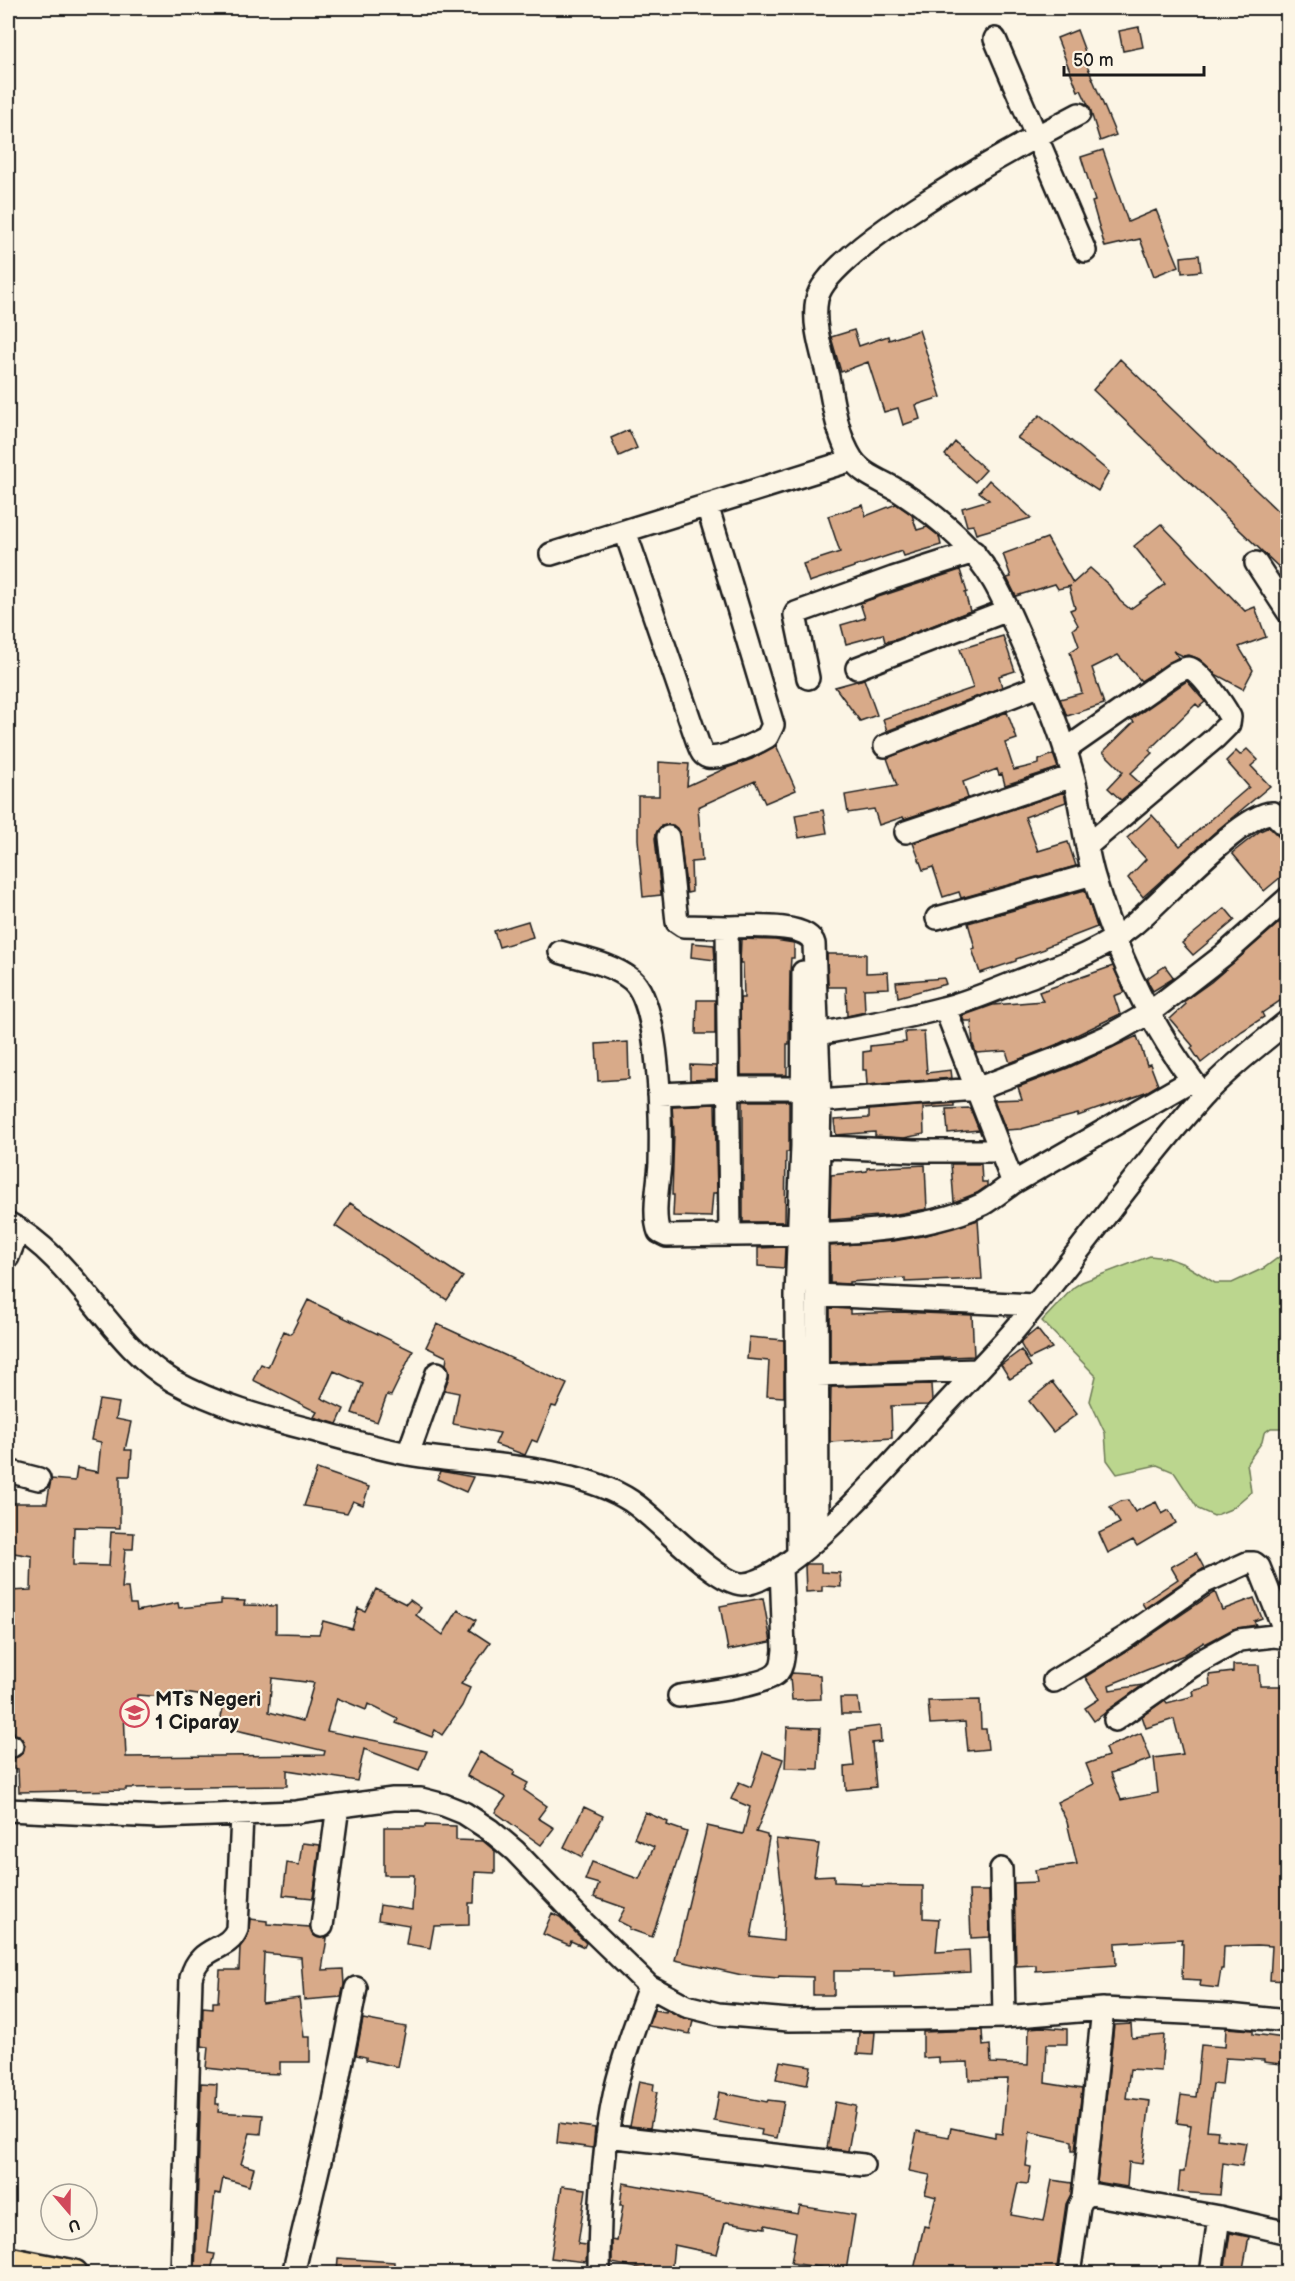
<svg xmlns="http://www.w3.org/2000/svg" width="1295" height="2281" font-family="'Balsamiq Sans',sans-serif">
  <rect width="100%" height="100%" fill="#fcf5e5"/>
  <filter id="ink" filterUnits="userSpaceOnUse"><feTurbulence type="fractalNoise" baseFrequency=".0167" numOctaves="2"/><feDisplacementMap in="SourceGraphic" scale="12" xChannelSelector="R" yChannelSelector="G"/><feConvolveMatrix kernelMatrix="1 2 1 2 8 2 1 2 1" color-interpolation-filters="sRGB"/></filter>
  <g filter="url(#ink)">
    <path fill="#bbd68e" stroke="#6c7955" stroke-width="1.5" d="M1287,1251V1428H1271L1264,1433L1262,1442L1247,1463L1251,1492L1231,1509L1214,1516L1198,1509L1174,1472L1157,1465L1117,1474L1107,1460L1105,1433L1090,1401L1096,1376L1042,1321L1074,1287L1082,1282L1150,1256L1168,1258L1184,1264L1215,1283H1232L1264,1268Z"/>
    <path fill="#d8aa89" stroke="#1c1c1c" stroke-width="1.5" fill-rule="evenodd" d="M1139,27L1143,47L1123,51L1119,31Z
      M1077,30L1087,57L1084,58L1116,135L1100,141L1090,109L1081,90L1078,91L1057,38Z
      M1103,150L1128,222L1156,210L1179,266L1154,276L1140,239L1105,247L1092,202L1095,201L1081,157Z
      M1199,255L1201,271L1182,273L1181,257Z
      M854,330L859,346L888,336L889,340L919,330L941,397L916,405L920,419L903,425L898,408L884,412L868,362L841,372L831,337Z
      M1120,359L1287,520V575L1093,390Z
      M1040,415L1109,472L1098,491L1017,438Z
      M629,430L637,448L619,456L611,438Z
      M955,442L986,470L975,482L945,455Z
      M989,480L1031,518L976,534L973,525L967,526L962,508L989,500L979,492Z
      M896,504L912,515L917,530L927,527L939,536L941,545L904,556L902,551L809,582L803,564L840,552L828,516L863,505L866,516Z
      M1161,524L1245,611L1255,607L1266,637L1239,647L1253,670L1243,689L1215,674L1199,659L1189,655L1183,656L1173,651L1179,657L1141,681L1118,655L1092,668L1104,704L1067,716L1060,699L1082,693L1070,652L1079,646L1073,629L1078,625L1070,610L1075,608L1069,587L1071,586L1058,589L1055,584L1016,596L1007,578L1011,577L1003,554L1047,538L1073,583L1090,568L1109,585L1120,601L1130,609L1165,584L1134,546Z
      M960,570L967,592L965,593L970,611L898,639L885,642L883,634L846,644L841,625L865,618L860,603Z
      M1003,636L1015,671L999,676L1002,687L887,731L883,719L973,688L960,649Z
      M864,679L877,715L860,721L835,687Z
      M1187,681L1205,702L1199,707L1196,704L1149,750L1152,753L1130,774L1141,784L1121,800L1108,788L1123,772L1103,752L1134,722L1131,719L1133,718Z
      M1007,712L1017,739L1005,743L1014,770L1039,764V760L1053,754L1058,768L1005,785L1002,774L999,775L997,769L963,782L968,798L904,819L903,817L879,825L874,809L848,813L845,795L897,786L887,758Z
      M776,745L796,790L765,803L755,781L698,807L702,861L691,862L692,892L687,893L679,830L673,825L661,826L657,831L655,838L661,895L643,897L638,839V796H659V762L689,764L687,786L724,769L752,759Z
      M1247,749L1258,760L1251,766L1270,786L1215,832L1143,897L1128,878L1146,859L1127,838L1152,815L1180,846L1249,787L1226,761L1236,751L1240,755Z
      M1064,792L1066,802L1025,817L1038,851L1068,842L1076,866L961,898L959,892L943,897L933,867L923,870L913,843Z
      M823,810L827,833L799,838L795,815Z
      M1269,827L1279,837L1287,841V872L1264,891L1232,853L1260,831Z
      M1085,890L1097,927L1045,947V949L1016,959V961L980,973L972,949L975,948L968,923Z
      M1225,908L1235,920L1193,955L1182,943Z
      M1287,916V996L1262,1013L1264,1017L1242,1031L1201,1063L1191,1048L1193,1046L1170,1019L1186,1004L1183,1002L1211,982Z
      M528,921L533,937L499,947L494,931Z
      M741,939L775,940L794,943V958H791L790,972L789,1044H787V1075H741L740,998H744L743,963H740Z
      M692,943L714,945L715,960L691,957Z
      M827,954H866V973L888,972L889,988L864,989L865,1012L847,1016L846,987H828Z
      M1113,966L1125,992L1114,996L1120,1014L1058,1044L1010,1063L1006,1051L976,1053L973,1044L971,1021H964L962,1016L993,1005L1043,1001L1039,992Z
      M1165,966L1174,978L1153,991L1146,979Z
      M944,978L946,984L898,997L896,982Z
      M697,1000H715V1034H696Z
      M924,1031L927,1073L951,1070L952,1078L867,1085L866,1070H863V1052L870,1051V1046L906,1042L905,1032Z
      M1137,1036L1147,1065L1150,1064L1158,1085L1148,1091L1078,1116V1114L1021,1129L1006,1130L994,1100L1022,1099L1018,1087L1068,1068Z
      M628,1042L629,1079L598,1081L596,1044Z
      M690,1065L716,1066V1079L690,1080Z
      M743,1101H789V1152H786L785,1222H743Z
      M954,1103V1106L923,1108L924,1134L904,1138L875,1136V1132L836,1135L834,1120L869,1118V1110Z
      M715,1104L717,1193H713L711,1217L673,1216L674,1195H672L674,1132L672,1106Z
      M970,1108L979,1130L948,1133L946,1109Z
      M951,1164H981L982,1182H987V1186L977,1193L954,1202Z
      M925,1165L927,1209L891,1215L830,1220L831,1175L867,1171V1168Z
      M350,1203L463,1277L447,1300L335,1226Z
      M978,1220L982,1279L905,1282V1278L849,1282V1284L830,1283V1246L894,1241L927,1235Z
      M785,1247L784,1268L758,1266V1248Z
      M308,1300L413,1351L391,1396L387,1395L377,1422L352,1413L363,1384L334,1371L321,1398L344,1409L337,1424L314,1417L317,1412L253,1380L261,1364L268,1367L284,1331L291,1334Z
      M830,1308L850,1309V1314L899,1312L972,1315L974,1356L830,1362Z
      M437,1324L567,1384L556,1407L552,1406L537,1442L532,1440L525,1455L495,1444L500,1433L453,1424L459,1393L444,1390L449,1377V1370L446,1364L447,1357L426,1347Z
      M1037,1329L1052,1348L1029,1359L1020,1343Z
      M749,1337L784,1340V1397L767,1396L769,1361L747,1359Z
      M1021,1350L1031,1366L1010,1379L1001,1365Z
      M1052,1382L1077,1414L1053,1432L1029,1401Z
      M931,1384L932,1401L928,1405L891,1406L892,1438L830,1442L831,1387Z
      M99,1400L119,1403L116,1419L131,1422L125,1450H132L130,1476H120V1528L74,1527L73,1565L109,1566L111,1532L134,1533L133,1549H125L122,1588H128L130,1604H136L137,1611L178,1603L179,1608L221,1604V1600L245,1601L244,1605L276,1606V1633L319,1634L323,1621L352,1629L358,1608L365,1611L376,1589L406,1604L410,1600L421,1608L416,1615L443,1635L458,1610L476,1620L470,1630L490,1643L461,1684L470,1688L462,1706L442,1735L435,1730L432,1737L396,1723L398,1719L368,1704L366,1710L337,1698L327,1731L427,1751L419,1770L364,1749L357,1781L287,1770V1786L126,1788V1790L19,1792L18,1769H14V1758L23,1753L25,1745L19,1735L14,1734V1732L8,1731V1591L31,1590L32,1556L8,1552V1503H47L51,1479L75,1481L77,1468L98,1472L101,1442L91,1440ZM272,1678L314,1683L303,1721L269,1712ZM177,1692L225,1699L219,1726L325,1751L324,1755L126,1757L124,1712H136L137,1695L177,1698Z
      M317,1469L369,1487L363,1505L353,1501L347,1513L304,1506Z
      M440,1471L473,1477L466,1492L437,1479Z
      M1128,1500L1135,1512L1156,1502L1162,1514L1169,1510L1176,1523L1137,1546L1133,1540L1108,1553L1099,1533L1120,1523L1110,1507L1121,1501Z
      M1196,1553L1204,1568L1145,1608L1142,1603L1178,1579L1171,1567Z
      M807,1564H821V1572L840,1573L841,1587L822,1586V1591L806,1592L805,1566Z
      M1215,1592L1222,1610L1254,1598L1262,1618L1254,1621L1256,1625L1233,1629L1205,1644L1204,1642L1184,1655L1109,1685L1110,1690L1143,1685L1094,1721L1085,1708L1099,1699L1085,1677L1136,1645Z
      M763,1598L771,1642L728,1650L720,1606Z
      M1233,1665H1259L1260,1686H1287V1981L1270,1980L1272,1946L1257,1945L1224,1946L1223,1969H1221L1218,1988L1200,1986L1201,1980L1182,1979L1183,1943H1181L1182,1939L1115,1943L1116,1965L1036,1971V1965L1016,1966L1014,1883L1037,1882L1035,1870L1077,1864L1067,1822L1057,1802L1094,1784L1086,1764L1108,1756L1105,1748L1141,1733L1151,1759L1111,1773L1121,1800L1158,1793L1154,1758L1183,1754L1174,1719L1146,1728L1142,1716L1165,1700L1167,1703L1194,1696L1193,1691L1210,1686L1209,1675L1233,1672Z
      M792,1673L820,1675L821,1699L792,1700L790,1677Z
      M840,1698H858L860,1714H841Z
      M980,1700L981,1729H986L988,1749L968,1751L965,1722L930,1724L928,1701Z
      M880,1726L881,1742L872,1743L876,1787L846,1790L845,1767L854,1766L850,1730Z
      M787,1727L820,1728L818,1769L785,1768Z
      M480,1752L515,1772L513,1775L528,1783L524,1790L547,1806L538,1818L554,1828L541,1845L495,1812L506,1797L467,1776Z
      M763,1752L783,1759L771,1795L756,1832L767,1835V1837L769,1838L751,1937L783,1941L784,1908L776,1839L819,1844L814,1876L834,1875V1882L861,1883L860,1885L923,1886V1918L939,1919L936,1952L969,1950L970,1972L894,1976V1971H834V1995H813V1977L779,1976L778,1978L742,1975L675,1960L707,1826L743,1834L750,1807L731,1799L739,1782L751,1787Z
      M584,1807L603,1816L582,1857L564,1847Z
      M645,1812L668,1822L667,1825L687,1832L652,1937L629,1929L630,1927L618,1921L625,1908L594,1897L599,1884L585,1880L592,1862L639,1879L654,1847L634,1838Z
      M425,1825L456,1826V1840L483,1841L495,1851V1873L475,1872L474,1903H469V1925L434,1926L430,1948L406,1944L409,1925L378,1920L380,1905L412,1910L414,1875H384V1827H425Z
      M302,1843L320,1845L313,1898L283,1895L287,1863L299,1865Z
      M969,1891H989L990,1937L971,1938Z
      M552,1913L560,1917L586,1943L584,1947L571,1941L569,1945L543,1934Z
      M250,1919L267,1921V1924L310,1927L315,1936L327,1938L322,1970L343,1969L344,1985L341,1997L304,2000L301,1957L264,1953L262,2003L299,1998L304,2037H310V2062H280V2074L253,2073L206,2068L208,2047L202,2046L203,2007L213,2008V2002H218L220,1970H239L240,1947L248,1935Z
      M654,2010L666,2012L667,2010L693,2021L690,2034L648,2026Z
      M363,2019L406,2027L398,2067L366,2060V2057L356,2055Z
      M1131,2024L1132,2038L1164,2035L1161,2071L1130,2069L1126,2098L1150,2101L1142,2164L1129,2162L1127,2187L1097,2182L1114,2025Z
      M1042,2027L1067,2029V2044H1047L1045,2083L1082,2089L1075,2151H1072V2141L1030,2132L1026,2166L1031,2167L1028,2184L1018,2183L1011,2215L1044,2221L1052,2180L1072,2183L1071,2194L1066,2204L1056,2274H913L924,2226L928,2227L936,2197L925,2194L930,2175L909,2171L917,2131L949,2137L951,2128L995,2137V2133L1002,2134L1008,2079L969,2080L968,2062L939,2063V2057L923,2058V2032L982,2030L983,2046L990,2045L991,2063L1028,2065L1029,2028Z
      M1226,2028L1253,2030V2034L1284,2038L1281,2064L1264,2062V2060L1225,2058L1222,2085L1213,2084L1207,2130L1218,2131L1217,2139L1246,2143L1242,2166L1223,2163L1220,2195L1178,2192L1180,2172H1184L1191,2125L1177,2123L1181,2095L1196,2097L1201,2045L1225,2047Z
      M859,2032H875L873,2055L857,2054Z
      M780,2061L811,2066L807,2085L776,2079Z
      M639,2081L654,2084L653,2091L657,2092L650,2128L630,2126Z
      M201,2083L217,2084L216,2104H219L218,2112L263,2115L261,2134L250,2133L241,2164L254,2168L249,2186L223,2178L220,2194L215,2193L208,2253L215,2254L210,2274H195Z
      M719,2092L767,2102L768,2100L784,2102L777,2138L761,2135L762,2130L714,2121Z
      M835,2102L856,2106L848,2151L827,2148Z
      M559,2123L595,2128L593,2148L557,2143Z
      M623,2183L798,2214L800,2206L855,2215L846,2271L791,2263L796,2232L765,2225V2228L727,2222L725,2223L717,2254L674,2245L671,2274H646L647,2270L612,2263V2240L617,2241L623,2205H620Z
      M562,2186L586,2189L578,2244L587,2245L586,2262L551,2258Z
      M1230,2233L1249,2237L1242,2274H1224Z
      M338,2258L394,2262V2274H337Z"/>
    <g fill="none" stroke-linecap="round" stroke-linejoin="round">
      <defs>
        <path id="minor" d="M995,39L1085,251
          M1079,114C1029,140 827,248 817,299C812,324 822,352 828,377C833,403 837,436 852,459C863,476 886,482 902,493C937,516 973,545 994,582C1006,603 1015,626 1025,648C1043,690 1061,731 1073,775C1082,808 1084,843 1094,877C1115,949 1147,1019 1192,1080
          M625,531L699,746C701,751 702,755 708,757C721,760 755,744 767,737L773,725L707,505
          M551,554L852,460
          M1256,563L1288,612
          M857,668L1008,610
          M808,678L795,615L796,613L893,578L974,552
          M885,746L1041,685
          M1065,750L1175,673C1179,671 1184,668 1189,668C1200,670 1224,706 1230,717L1229,724L1215,738L1087,846
          M906,832L1073,776
          M668,837L677,922L683,926L727,927
          M937,918L1093,874
          M560,952C583,959 613,964 632,980C661,1005 661,1126 660,1163C659,1182 652,1214 659,1232L667,1236L730,1235
          M945,1008L1013,1183
          M818,1034C860,1026 902,1019 943,1008C973,1001 1003,986 1032,976C1068,962 1104,949 1133,925C1159,904 1245,810 1273,813L1288,828
          M729,1088H802
          M659,1094L729,1091
          M820,1101L976,1089L1063,1056L1108,1036L1149,1013L1225,954L1288,898
          M805,1146L914,1151H1000
          M8,1223C77,1259 109,1344 173,1381C216,1405 264,1418 312,1430C344,1439 375,1448 408,1454C459,1463 512,1463 563,1475C586,1480 611,1488 631,1501C657,1518 715,1583 742,1584C788,1585 900,1454 932,1419C956,1393 981,1367 1005,1341C1074,1263 1132,1175 1201,1098C1225,1071 1260,1044 1288,1021
          M8,1257L19,1229
          M817,1295L1034,1305
          M817,1375L977,1370
          M408,1454L437,1373
          M8,1471L39,1479
          M818,1538L817,1233L820,1101L814,944C808,922 747,927 727,927L730,1235C806,1234 914,1237 983,1204C993,1198 1003,1190 1013,1183L1192,1080L1204,1095
          M798,1555L796,1295L802,1146L803,972
          M1054,1681L1129,1635L1203,1583L1247,1563H1254L1259,1567L1287,1637
          M679,1696C698,1693 767,1686 778,1672C783,1666 783,1657 784,1650L781,1567
          M1115,1720L1192,1666L1239,1640L1274,1636L1288,1638
          M8,1746H12
          M8,1810L158,1817L296,1812L393,1799H421L444,1805L464,1813L490,1830L515,1851L584,1923L649,1986L686,2006L718,2014L789,2020L917,2019L1004,2017L1103,2009L1228,2015L1288,2021
          M1001,1869L1004,2017
          M322,1926L338,1806
          M607,2136L863,2165
          M1083,2198L1103,2009
          M182,2274L191,1978C199,1944 228,1953 237,1929L242,1815
          M293,2274L332,2111L356,1988
          M599,2274C599,2213 602,2151 615,2091C623,2055 637,2021 649,1986
          M1069,2274L1079,2206L1083,2198L1091,2194L1219,2217L1288,2233
          M1211,2274L1219,2217"/>
        <path id="major" d="M8,2261L74,2274"/>
      </defs>
      <use href="#minor" stroke="#1c1c1c" stroke-width="26"/>
      <use href="#major" stroke="#1c1c1c" stroke-width="32"/>
      <use href="#minor" stroke="#fcf5e5" stroke-width="21"/>
      <use href="#major" stroke="#f9deab" stroke-width="27"/>
    </g>
  </g>
  <defs>
    <symbol id="school-ring" viewBox="-11 -11 22 22"><circle r="9.5" fill="#fcf5e5" stroke="#d1495b" stroke-width="1.5"/><path d="M0-5L7-2L0 1L-7-2ZM-4 1L0 2.5L4 1V4Q0 6-4 4Z" fill="#d1495b"/></symbol>
  </defs>
  <g fill-rule="evenodd">
    <use href="#school-ring" x="118" y="1696" width="33" height="33"/>
  </g>
  <g text-anchor="middle" dominant-baseline="central" stroke-width="4.5" stroke-linejoin="round" paint-order="stroke">
    <g font-size="20" font-weight="bold" fill="#1c1c1c" stroke="#fcf5e5" text-anchor="start">
      <text x="155" y="1700">MTs Negeri<tspan x="155" dy="23">1 Ciparay</tspan></text>
    </g>
  </g>
  <rect width="1295" height="2281" fill="none" stroke="#fcf5e5" stroke-width="30"/>
  <rect x="15" y="15" width="1265" height="2251" fill="none" stroke="#1c1c1c" stroke-width="2" filter="url(#ink)"/>
  <g transform="translate(69 2212) rotate(160)"><circle r="28" fill="#fcf5e5" stroke="#a29e95" stroke-width="1.5"/>
  <path d="M0-4.5L10 22L0 15L-10 22Z" fill="#d1495b"/>
  <text y="-9" font-size="16" font-weight="bold" text-anchor="middle" fill="#1c1c1c">U</text>
  </g>
  <path d="M1064 66v9h140v-9" fill="none" stroke="#1c1c1c" stroke-width="3"/>
  <text x="1073" y="66" font-size="18" fill="#1c1c1c" stroke="#fcf5e5" stroke-width="4.5" paint-order="stroke">50 m</text>
</svg>
